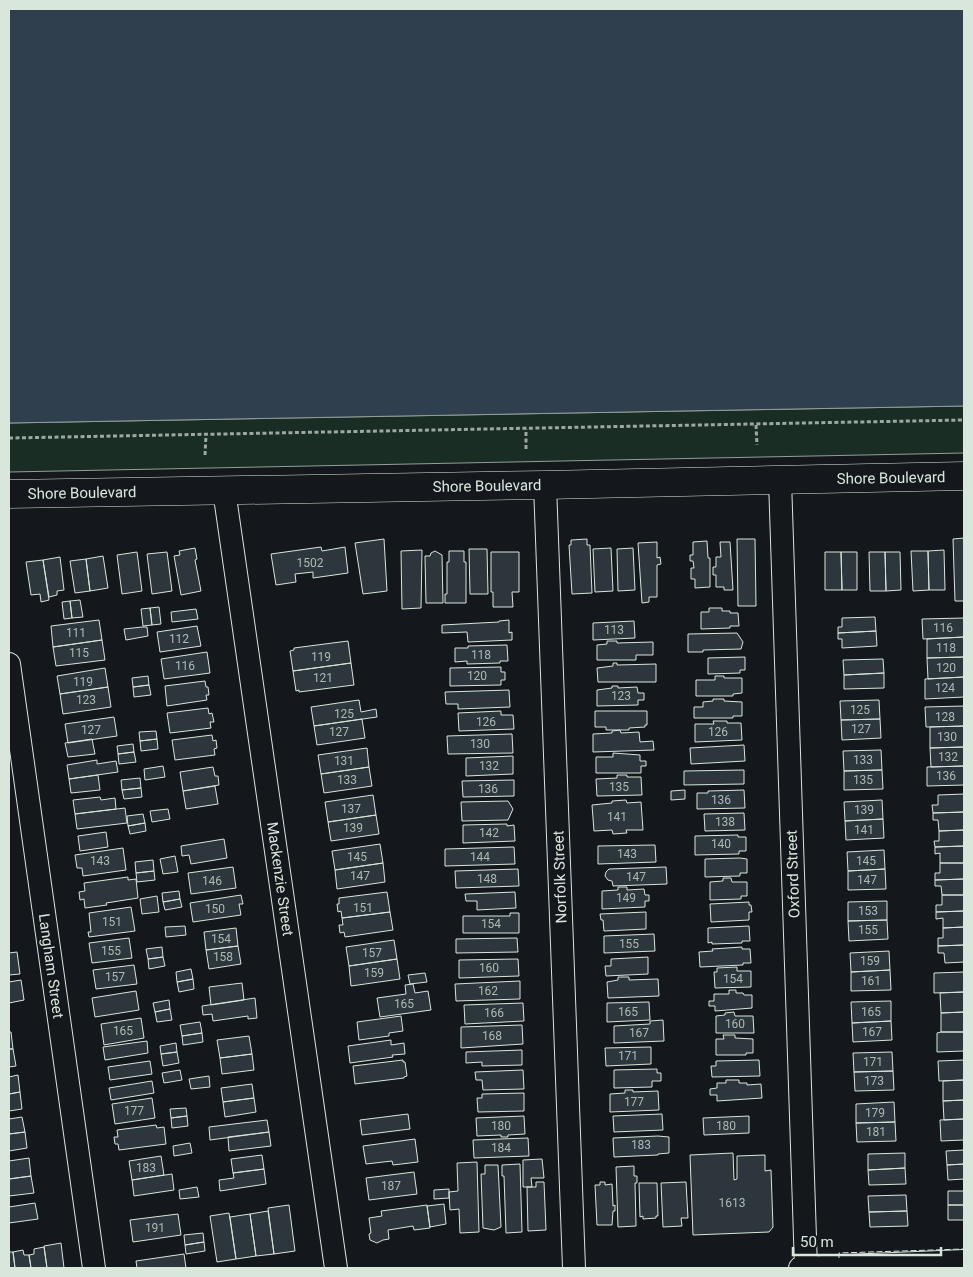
<svg xmlns="http://www.w3.org/2000/svg" width="973" height="1277" font-family="Roboto,sans-serif">
  <rect width="100%" height="100%" fill="#14181c"/>
  <path fill="#1a2d24" stroke="#939e99" d="M964,406V453L9,472V423Z"/>
  <path fill="#2f3f4d" stroke="#939e99" d="M9,9H964V406L9,423Z"/>
  <path fill="#2c363c" stroke="#d8e6dc" d="M964,538V601H955L953,539Z
    M384,539L387,591L363,594L355,543Z
    M587,539V545H590L592,593L572,594L569,545H571V540Z
    M737,539H755L756,606H738Z
    M707,541L708,558H710V587L695,588V579H691V568H694L693,561H690V555H693V542Z
    M657,542V558L660,557L661,564L657,565V597H649V602L642,603L638,543Z
    M720,542H730L733,590H724V587H716V575H713V567H716V557H721Z
    M321,547L322,551L345,547L348,573L313,578V572L295,574L296,582L276,585L271,554Z
    M195,548L197,559L195,560L201,591L181,595L174,556L180,555L179,551Z
    M611,548L613,591L595,592L593,549Z
    M633,548L635,590L618,591L617,549Z
    M469,549H487L488,594H470Z
    M422,550L421,608L402,609L401,551Z
    M944,550L945,590H929L928,551Z
    M435,551L442,555L443,603H426L425,556H430L431,553Z
    M449,551H464V562H466V603H445V594H447V562H449Z
    M911,551H928L929,590L913,591Z
    M137,552L142,591L122,594L117,555Z
    M167,552L172,591L152,594L147,554Z
    M491,552H519V592H512L513,607H493V592H491Z
    M825,552H841L842,590H825Z
    M841,552H857V590H842Z
    M869,552H885L886,591H870Z
    M885,552H900L901,590L886,591Z
    M103,556L108,588L90,591L86,559Z
    M60,557L64,590L57,591V595L49,597L43,560Z
    M86,559L90,591L75,593L70,561Z
    M43,560L49,600L41,602L40,594L31,595L26,562Z
    M80,600L83,617L72,618L70,601Z
    M70,601L72,618L64,619L62,602Z
    M159,607L161,624L152,625L150,608Z
    M150,608L152,625L143,626L141,609Z
    M709,608H722V611H730V613H738L739,626H730V628L701,629V612H709Z
    M196,609L198,619L172,622L171,612Z
    M875,617L876,631L838,633V627H842V618Z
    M964,618V637L923,639L922,619Z
    M99,620L102,640L53,647L51,626Z
    M509,620V633L512,632V640L468,642L467,632L442,633V625L499,622V621Z
    M634,621L635,638L593,640V623Z
    M197,626L201,646L160,652L157,632Z
    M142,627H147L148,636L126,640L124,629Z
    M876,631L877,646L842,648V639H838V633Z
    M737,633L743,642L741,649L703,650V652H688V634Z
    M964,637V657L927,658V639Z
    M102,640L105,660L56,666L53,647Z
    M348,641L351,663L293,671L290,651L294,650V648Z
    M607,641H617V643L653,642V655H636V660H597V645L607,644Z
    M507,645L508,661H500V663L467,664V661L455,662V648H468V646Z
    M207,652L210,673L164,679L161,659Z
    M745,657V670H740V673L708,674V658Z
    M964,657V677L928,679L927,658Z
    M883,659L884,673L844,675L843,660Z
    M351,663L354,685L299,692V690L296,691L293,671Z
    M613,663H617V665L656,664V682H598L597,668L613,666Z
    M501,667V672H505V680H501V685L450,686V668Z
    M105,668L108,687L60,694L57,676Z
    M884,673V688L844,689V675Z
    M148,676L149,685L133,687L132,678Z
    M715,676H724V678H742V693L733,694V696H696V680H715Z
    M964,677V697L925,699V679Z
    M205,681L206,687H208L209,695H206L207,700L167,706L165,686Z
    M149,685L151,695L134,697L133,687Z
    M612,686H618V688L637,687L638,693H644V700H638V705L597,706V690L612,688Z
    M108,687L111,707L63,714L60,694Z
    M509,690L510,707L458,709V704H446L445,692Z
    M713,699H724V701L742,702V716H733V718H694V707H703V702L713,701Z
    M359,700L361,712L376,709L377,717L314,726L311,707Z
    M879,700L880,719L841,720L840,701Z
    M964,706V726L926,727L925,707Z
    M208,708L209,714L212,713L214,722H210L211,728L170,733L167,713Z
    M501,711V715H513L514,729L459,731L458,713Z
    M595,711H647V725H645V727L629,728V730H606V727H595Z
    M114,717L117,736L68,743L65,724Z
    M362,719L365,738L317,745L314,726Z
    M880,719L881,738L842,740L841,720Z
    M713,721H727V723H741L742,740L695,742V724H714Z
    M964,726V747L930,748V727Z
    M620,730L621,733L639,732L640,742L653,741L654,750L593,752V734L612,733V731Z
    M156,731L157,739L140,741L139,732Z
    M512,734L513,753L448,754L447,736Z
    M212,735L213,741L216,740L217,748L214,749L215,755L175,760L172,740Z
    M92,739L95,754L68,757L65,743Z
    M157,739L158,749L141,751L140,741Z
    M133,744L134,752L118,754L117,746Z
    M744,745L745,761L691,764L690,748Z
    M964,747V766L931,767L930,748Z
    M367,748L369,767L321,774L318,755Z
    M881,750L882,770L844,771L843,751Z
    M134,752L136,762L119,764L118,754Z
    M613,753L640,755V761H646V766H641V773H596V757H613Z
    M513,756V774L466,776V758Z
    M97,760V764L116,761L118,772L69,779L67,765Z
    M163,766L165,777L145,780L144,769Z
    M964,766V785L927,786V767Z
    M213,767L215,776H218L219,785L183,791L180,772Z
    M369,767L372,786L324,793L321,774Z
    M744,770V784L684,785V771Z
    M882,770L883,789L844,790V771Z
    M98,775L100,790L71,793L69,779Z
    M617,775H627V777H641L642,795L597,796L596,779L617,778Z
    M140,778L141,788L122,790L121,780Z
    M514,780V796L463,797L462,781Z
    M215,786L218,804L186,809L183,791Z
    M141,788L142,797L124,799L122,790Z
    M685,790V799L671,800V791Z
    M744,790L745,808L697,809V793H708V791Z
    M964,794V812L933,813L932,805H938V795Z
    M373,795L376,815L328,822L325,802Z
    M100,797L101,800L115,798L116,809L75,814L73,800Z
    M626,800L627,803L641,802L643,830H626L627,833L613,834L612,830L594,831L592,805L612,803V801Z
    M882,800L883,819L845,821L844,802Z
    M508,801L513,809L508,820L462,821L461,802Z
    M125,808L127,823L77,829L75,814Z
    M168,809L170,819L152,822L150,811Z
    M964,812V830L939,831L938,820H933V813Z
    M744,813L745,830L705,831L704,814Z
    M143,814L145,823L128,826L127,816Z
    M376,815L379,834L331,841L328,822Z
    M883,819L884,838L846,840L845,821Z
    M145,823L146,831L130,834L128,826Z
    M507,824V826L514,825L515,841L463,843V825Z
    M964,830V846L935,847L934,841H939V831Z
    M106,832L108,847L80,851L78,836Z
    M738,835V837H746V851H739V854L695,855V836Z
    M224,839L227,858L191,864L189,855L182,856L181,846Z
    M380,844L383,863L335,870L332,851Z
    M655,845L656,862L598,864V846Z
    M964,846V863H940V853L935,854V847Z
    M514,847L515,864L445,866V849Z
    M123,848L126,870L83,876L82,868H77L75,855Z
    M884,850L885,869L848,871L847,852Z
    M175,856L178,872L163,874L160,859Z
    M740,858L747,859V873H740V876L705,877V859Z
    M153,860L154,871L136,873L135,862Z
    M383,863L385,882L337,889L335,870Z
    M940,863H964V879L935,880V873H940Z
    M233,867L236,888L191,894L188,873Z
    M666,867L667,884L613,886L612,881L608,880L605,876L606,872L609,869Z
    M518,869L519,886L456,888L455,871Z
    M885,869L886,889L848,890V871Z
    M154,871L155,880L137,882L136,873Z
    M128,877V880L136,879L138,898L106,903L107,905L85,908L84,899L80,900L79,892L85,891L84,883Z
    M723,878H731L732,882H747V896H741V899L710,900V882L723,881Z
    M964,879V895H942L941,886H935V880Z
    M618,887H627V890L644,889L645,895H649V901H645V907L602,909V891L618,890Z
    M179,891L180,899L163,902L162,893Z
    M387,892L390,912L342,918L341,911L338,912L337,904H339V898Z
    M515,892L516,908L477,910V901H466L465,894Z
    M241,895L243,904H239L241,915L193,922L190,903Z
    M942,895H964V911L936,912V905H942Z
    M157,896L159,912L142,914L140,899Z
    M180,899L182,907L165,910L163,902Z
    M887,901V920L848,921V902Z
    M749,902V905H751L752,912H749V920L711,922L710,904Z
    M131,907L135,931L89,937L88,932H91L89,913Z
    M964,911V927L943,928V918L936,919V912Z
    M390,912L393,930L345,937L344,932L340,933L339,925H343L342,918Z
    M646,912V929L604,931L603,920H601L600,914Z
    M510,913H519V933H463V916H510Z
    M887,920L888,939L849,941L848,921Z
    M185,926L186,935L166,937L165,927Z
    M749,926L750,941H742V943L712,944V942L708,943V928Z
    M964,927V945L938,946V938H943V928Z
    M236,928L238,946L206,950L204,932Z
    M654,934L655,951L604,953V936Z
    M129,938L132,958L92,963L89,943Z
    M517,938L518,952L456,953V939Z
    M394,940L397,959L349,966L346,947Z
    M964,945V962L945,963L944,953H938V946Z
    M238,946L241,964L209,969L206,950Z
    M162,947L163,957L148,959L146,949Z
    M742,947V949H750L751,963H743V965L700,967L699,952L713,951L712,949Z
    M889,951L890,970L851,972L850,953Z
    M17,952L20,974L9,975V953Z
    M163,957L165,966L149,969L148,959Z
    M648,957V974L606,976L605,966H611V959Z
    M397,959L400,979L351,986L349,966Z
    M518,959L519,976L459,978V960Z
    M134,965L137,984L96,989L93,970Z
    M737,967V971H751V987L715,988L714,972H717V968Z
    M191,969L193,979L177,982L176,972Z
    M890,970L891,990L851,991V972Z
    M964,972V992L934,993V973Z
    M425,973L427,982L410,984L408,975Z
    M618,977H629V980L658,979L659,996L608,998L607,982L618,980Z
    M193,979L194,989L179,992L177,982Z
    M21,980L24,1000L9,1003V982Z
    M520,981V999L456,1001L455,984Z
    M242,983L244,1000L211,1005L209,987Z
    M413,984L415,993L428,991L431,1010L380,1017L377,998L406,994L405,985Z
    M729,990H736V993H743L744,995H752V1008L715,1011V1006H709V1001H714V994H729Z
    M136,991L139,1010L95,1017L92,998Z
    M964,992V1012L941,1013L940,993Z
    M255,998L257,1018L248,1019V1016L213,1021L212,1014L203,1015L202,1006Z
    M169,1000L170,1009L155,1012L153,1003Z
    M891,1001V1021L852,1023L851,1002Z
    M649,1002L650,1020L607,1022V1003Z
    M523,1003L524,1021L465,1024L464,1005Z
    M170,1009L172,1020L157,1022L155,1012Z
    M734,1012L735,1016H753L754,1033H716V1016L725,1015V1013Z
    M964,1012V1032H941V1013Z
    M401,1016L403,1031L389,1033V1036L359,1040L357,1022Z
    M141,1018L144,1038L104,1045L101,1024Z
    M663,1020L664,1041L614,1043V1026L650,1024V1021Z
    M891,1021L892,1040L853,1042L852,1023Z
    M200,1022L202,1033L182,1036L180,1025Z
    M522,1025L523,1044L461,1048V1027Z
    M9,1032H11L13,1049H9Z
    M941,1032H964V1051L937,1052V1033Z
    M202,1033L203,1042L183,1045L182,1036Z
    M723,1035H735V1038L753,1039V1053H746V1055H716V1039H724Z
    M249,1036L252,1054L220,1058L217,1040Z
    M391,1040V1045L404,1043L405,1054L392,1055L393,1057L350,1063L348,1046Z
    M147,1041L148,1053L105,1060L103,1047Z
    M176,1043L177,1052L161,1054L160,1046Z
    M651,1047V1064L606,1066L605,1048Z
    M9,1049H13L16,1066L9,1067Z
    M522,1050V1065L482,1066V1062L466,1063V1052Z
    M177,1052L179,1063L163,1066L161,1054Z
    M892,1052L893,1071L854,1072L853,1053Z
    M252,1054L254,1070L222,1074L220,1058Z
    M403,1060V1062H405L407,1076L404,1077V1078L355,1084L353,1066Z
    M759,1060L760,1076L712,1077L711,1066H716V1061Z
    M964,1060V1080L939,1081L938,1061Z
    M150,1061L152,1074L110,1080L108,1067Z
    M657,1069V1073H661V1081H652V1087L614,1088V1070Z
    M180,1070L182,1080L164,1083L162,1073Z
    M523,1070L524,1089L483,1090L482,1080H476L475,1072Z
    M893,1071L894,1090L855,1091L854,1072Z
    M18,1075L20,1092L9,1094V1077Z
    M209,1076L210,1087L191,1089L189,1079Z
    M726,1080H739V1083H747V1085L761,1084L762,1098L717,1101V1095H710V1089L717,1088V1083H726Z
    M964,1080V1100L943,1101V1081Z
    M152,1081L154,1093L111,1100L109,1088Z
    M252,1084L254,1098L223,1102L221,1088Z
    M625,1090H633V1092L658,1091L659,1110L610,1112V1094L625,1093Z
    M20,1092L22,1109L9,1111V1094Z
    M524,1093V1111L478,1112L477,1098H482V1094Z
    M152,1098L155,1118L115,1124L112,1104Z
    M254,1098L256,1112L225,1117L223,1102Z
    M964,1100V1119L944,1120L943,1101Z
    M894,1102L895,1122L856,1123V1104Z
    M186,1108L187,1116L171,1118L170,1109Z
    M408,1114L410,1129L362,1135L360,1120Z
    M662,1114L663,1130L614,1132L613,1116Z
    M187,1116L188,1126L172,1128L171,1118Z
    M524,1116L525,1134L508,1135V1137H501V1135L477,1136L476,1118Z
    M749,1116V1133L704,1135L703,1118Z
    M22,1117L25,1132L9,1134V1119Z
    M964,1119V1140L941,1141L940,1120Z
    M267,1120L269,1132L210,1140L209,1127Z
    M895,1122L896,1141L857,1142L856,1123Z
    M156,1125L157,1128L164,1127L166,1144L119,1150L118,1144H115L114,1137H118L117,1130Z
    M25,1132L27,1148L9,1151V1134Z
    M269,1132L271,1146L229,1151L228,1137Z
    M658,1136L669,1137V1153L658,1154V1155L614,1157L613,1138Z
    M528,1138L529,1156L474,1158L473,1140Z
    M415,1139L418,1162L393,1165L392,1161L366,1164L363,1146Z
    M190,1143L192,1153L174,1156L173,1146Z
    M964,1150V1164L947,1165L946,1151Z
    M733,1153L734,1180L737,1179V1156L765,1155V1171L771,1170L773,1227L769,1232L693,1235L690,1155Z
    M905,1153V1168L868,1170V1154Z
    M262,1155L264,1169L233,1173L231,1159Z
    M161,1156L164,1175L132,1180L129,1161Z
    M29,1158L31,1176L9,1179V1161Z
    M542,1159L544,1178H531L532,1187H523V1160Z
    M477,1162L479,1232L460,1233L459,1209L450,1210L449,1192L458,1191L457,1163Z
    M520,1164L522,1232L506,1233L504,1176H502V1165Z
    M964,1164V1179L948,1180L947,1165Z
    M485,1165H498L501,1227L494,1230L483,1228L481,1174H485Z
    M634,1166V1176H637V1183H635L636,1226L618,1227L616,1167Z
    M905,1168L906,1184L869,1185L868,1170Z
    M264,1169L266,1184L220,1191L219,1180L234,1178L233,1173Z
    M414,1172L417,1194L369,1200L366,1178Z
    M172,1174L174,1190L134,1196L132,1180Z
    M31,1176L34,1193L9,1196V1179Z
    M536,1182H544L546,1230L528,1231L527,1187H536Z
    M600,1182H605V1185L612,1184L613,1206L615,1205V1211H613L612,1225H597L595,1185H600Z
    M686,1182L688,1218H681L682,1226L663,1227L661,1183Z
    M639,1183H657L658,1216H656V1218L643,1219V1216L640,1217Z
    M197,1187L199,1197L180,1199L179,1190Z
    M449,1189V1198L434,1199V1190Z
    M948,1191H964V1205H948Z
    M906,1195L907,1211L869,1212L868,1196Z
    M35,1203L38,1219L9,1223V1207Z
    M444,1204L446,1224L430,1227L427,1206Z
    M289,1205L295,1251L274,1254L268,1208Z
    M427,1205L430,1228L414,1230L413,1226L388,1230L389,1239L383,1240L377,1243L370,1240L369,1234L371,1233L369,1218L382,1216L381,1211Z
    M948,1205H964V1220H948Z
    M268,1211L274,1254L256,1256L250,1214Z
    M907,1211L908,1226L870,1227L869,1212Z
    M229,1213L236,1259L217,1262L210,1216Z
    M178,1214L181,1235L133,1242L130,1220Z
    M250,1214L256,1256L236,1259L230,1217Z
    M203,1233L204,1242L185,1245L184,1235Z
    M204,1242L205,1251L186,1254L185,1245Z
    M61,1243L64,1268H47L44,1246Z
    M44,1247L47,1268H31L29,1255L34,1254V1249Z
    M23,1250L24,1255H29L31,1268H15L13,1252Z
    M9,1252H13L15,1268H9Z
    M184,1254L186,1268H137L136,1261Z"/>
  <g fill="none" stroke-linecap="round" stroke-linejoin="round">
    <defs>
      <path id="minor" d="M780,480L806,1268
        M545,485L574,1268
        M224,490L336,1268
        M9,664L94,1268
        M800,1268L964,1261"/>
      <path id="major" d="M9,494L545,485L964,476"/>
    </defs>
    <use href="#minor" stroke="#d8e6dc" stroke-width="24"/>
    <use href="#major" stroke="#d8e6dc" stroke-width="29"/>
    <path stroke="#9da8a2" stroke-width="3" stroke-dasharray="4 2.5" stroke-linecap="butt" d="M756,425L757,445
      M9,438L964,420
      M526,449V429
      M205,455L206,435"/>
    <use href="#minor" stroke="#14181c" stroke-width="22"/>
    <use href="#major" stroke="#14181c" stroke-width="28"/>
    <path stroke="#d8e6dc" stroke-width="1" stroke-dasharray="6 2.5" stroke-linecap="butt" d="M839,1258V1253L964,1249"/>
  </g>
  <g text-anchor="middle" dominant-baseline="central" stroke-width="4" stroke-linejoin="round" paint-order="stroke">
    <g font-size="12" fill="#adbab4">
      <text x="310" y="563">1502</text>
      <text x="943" y="628">116</text>
      <text x="614" y="630">113</text>
      <text x="76" y="633">111</text>
      <text x="179" y="639">112</text>
      <text x="946" y="648">118</text>
      <text x="79" y="653">115</text>
      <text x="481" y="655">118</text>
      <text x="321" y="657">119</text>
      <text x="185" y="666">116</text>
      <text x="946" y="668">120</text>
      <text x="477" y="676">120</text>
      <text x="323" y="678">121</text>
      <text x="83" y="682">119</text>
      <text x="945" y="688">124</text>
      <text x="621" y="696">123</text>
      <text x="86" y="700">123</text>
      <text x="860" y="710">125</text>
      <text x="344" y="714">125</text>
      <text x="945" y="717">128</text>
      <text x="486" y="722">126</text>
      <text x="861" y="729">127</text>
      <text x="91" y="730">127</text>
      <text x="339" y="732">127</text>
      <text x="718" y="732">126</text>
      <text x="947" y="737">130</text>
      <text x="480" y="744">130</text>
      <text x="948" y="757">132</text>
      <text x="863" y="760">133</text>
      <text x="344" y="761">131</text>
      <text x="489" y="766">132</text>
      <text x="946" y="776">136</text>
      <text x="347" y="780">133</text>
      <text x="863" y="780">135</text>
      <text x="619" y="787">135</text>
      <text x="488" y="789">136</text>
      <text x="721" y="800">136</text>
      <text x="351" y="809">137</text>
      <text x="864" y="810">139</text>
      <text x="617" y="817">141</text>
      <text x="725" y="822">138</text>
      <text x="353" y="828">139</text>
      <text x="864" y="830">141</text>
      <text x="489" y="833">142</text>
      <text x="721" y="844">140</text>
      <text x="627" y="854">143</text>
      <text x="357" y="857">145</text>
      <text x="480" y="857">144</text>
      <text x="100" y="861">143</text>
      <text x="866" y="861">145</text>
      <text x="360" y="876">147</text>
      <text x="636" y="877">147</text>
      <text x="487" y="879">148</text>
      <text x="867" y="880">147</text>
      <text x="212" y="881">146</text>
      <text x="626" y="898">149</text>
      <text x="363" y="908">151</text>
      <text x="215" y="909">150</text>
      <text x="868" y="911">153</text>
      <text x="112" y="922">151</text>
      <text x="491" y="924">154</text>
      <text x="868" y="930">155</text>
      <text x="221" y="939">154</text>
      <text x="629" y="944">155</text>
      <text x="111" y="951">155</text>
      <text x="372" y="953">157</text>
      <text x="223" y="957">158</text>
      <text x="870" y="961">159</text>
      <text x="489" y="968">160</text>
      <text x="374" y="973">159</text>
      <text x="115" y="977">157</text>
      <text x="733" y="979">154</text>
      <text x="871" y="981">161</text>
      <text x="488" y="991">162</text>
      <text x="404" y="1004">165</text>
      <text x="628" y="1012">165</text>
      <text x="871" y="1012">165</text>
      <text x="494" y="1013">166</text>
      <text x="735" y="1024">160</text>
      <text x="123" y="1031">165</text>
      <text x="872" y="1032">167</text>
      <text x="639" y="1033">167</text>
      <text x="492" y="1036">168</text>
      <text x="628" y="1056">171</text>
      <text x="873" y="1062">171</text>
      <text x="874" y="1081">173</text>
      <text x="634" y="1102">177</text>
      <text x="134" y="1111">177</text>
      <text x="875" y="1113">179</text>
      <text x="501" y="1126">180</text>
      <text x="726" y="1126">180</text>
      <text x="876" y="1132">181</text>
      <text x="641" y="1145">183</text>
      <text x="501" y="1148">184</text>
      <text x="146" y="1168">183</text>
      <text x="391" y="1186">187</text>
      <text x="732" y="1203">1613</text>
      <text x="155" y="1228">191</text>
    </g>
    <g font-size="15" fill="#d8e6dc" stroke="#14181c">
      <text transform="translate(891 478) rotate(-1)">Shore Boulevard</text>
      <text transform="translate(487 486) rotate(-1)">Shore Boulevard</text>
      <text transform="translate(82 493) rotate(-1)">Shore Boulevard</text>
      <text transform="translate(793 874) rotate(-92)">Oxford Street</text>
      <text transform="translate(560 877) rotate(-92)">Norfolk Street</text>
      <text transform="translate(280 879) rotate(82)">Mackenzie Street</text>
      <text transform="translate(51 966) rotate(82)">Langham Street</text>
    </g>
  </g>
  <rect width="973" height="1277" fill="none" stroke="#d8e6dc" stroke-width="20"/>
  <path d="M793 1247v8h148v-8" fill="none" stroke="#d8e6dc" stroke-width="2.5"/>
  <text x="800" y="1247" font-size="15" fill="#d8e6dc" stroke="#14181c" stroke-width="4" paint-order="stroke">50 m</text>
</svg>
